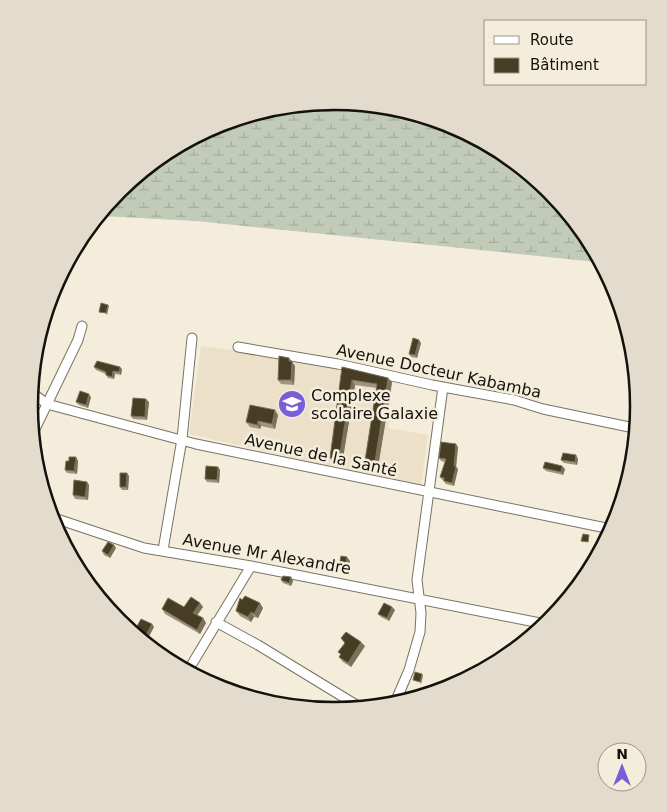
<svg xmlns="http://www.w3.org/2000/svg" width="667" height="812" font-family="'DejaVu Sans',sans-serif">
  <defs>
    <pattern id="wetland-marsh" width="20" height="14" patternUnits="userSpaceOnUse" patternTransform="scale(1.25)"><rect width="20" height="14" fill="#c1cbb7"/><path d="M1 5h8M5 5V1M11 12h8M15 12V8" fill="none" stroke="#a5ad9c"/></pattern>
  </defs>
  <rect width="100%" height="100%" fill="#f5eddc"/>
  <path fill="#ece0c8" d="M201,346L264,354L350,369L393,379L388,428L428,435L421,487L189,434Z"/>
  <path fill="url(#wetland-marsh)" d="M334,101L450,125L549,191L597,262L196,221L101,216L118,190L217,124Z"/>
  <g fill="none" stroke-linecap="round" stroke-linejoin="round">
    <defs>
      <path id="minor" d="M238,347L338,364L432,385L514,400L543,409L634,428
        M31,392L47,404L196,444L611,529
        M34,431L78,340L82,326
        M51,517L144,548L251,566L545,624
        M163,550L182,439L192,338
        M216,622L258,645L358,706
        M189,669L251,566
        M397,698L409,670L420,632L421,613L417,580L443,387"/>
    </defs>
    <use href="#minor" stroke="#797263" stroke-width="11"/>
    <use href="#minor" stroke="#fff" stroke-width="9"/>
  </g>
  <path fill="#9e9480" d="M421,343L417,358L411,357L409,354Z
    M289,358L295,366L294,385L281,384L278,380Z
    M94,367L122,369L121,375L115,374L114,379L108,378L106,375V374L96,370Z
    M342,367L388,378L392,382L377,473L368,472L364,467L377,388L355,385L342,464L333,463L330,458Z
    M91,397L88,408L79,405L76,402Z
    M149,402L147,420L133,419L131,416Z
    M278,415L275,429L261,426L260,429L250,427L246,422Z
    M458,447L456,467L458,469L454,486L446,484L440,477L445,462L441,461L439,458Z
    M76,457L78,461L77,474L67,473L65,470L69,461Z
    M578,459L577,465L564,463L561,460Z
    M562,466L565,469L563,475L546,471L543,468Z
    M218,467L220,470L219,483L207,482L205,479Z
    M129,476L128,490H122L120,487Z
    M87,482L89,485L88,500L75,499L73,495Z
    M116,548L110,558L104,555L102,551Z
    M297,555L299,559L298,566L281,563L279,560Z
    M350,561L347,570L341,569L339,566Z
    M291,577L293,581L291,586L283,583L281,580Z
    M242,600L263,608L258,618L254,617L251,622L240,616L236,611Z
    M200,603L203,607L197,615L203,618L206,623L200,634L165,614L162,609L184,607Z
    M392,607L395,610L389,621L381,617L378,614Z
    M152,624L154,627L148,638L137,633L135,630Z
    M365,646L351,667L343,662L339,657L341,655L338,652Z"/>
  <path fill="#7b715b" d="M108,305L109,306L107,315L106,313Z
    M419,340L421,343L417,358L415,355Z
    M289,358L295,366L294,385L291,380Z
    M120,367L122,369L121,375L119,372Z
    M113,371L115,374L114,379L112,377Z
    M388,378L392,382L377,473L374,468Z
    M352,380L355,385L342,464L339,460Z
    M89,394L91,397L88,408L86,405Z
    M146,399L149,402L147,420L145,417Z
    M275,410L278,415L275,429L272,424Z
    M258,421L261,426L260,429L257,425Z
    M456,444L458,447L456,467L458,469L454,486L452,483Z
    M576,455L578,459L577,465L575,462Z
    M76,457L78,461L77,474L74,471Z
    M562,466L565,469L563,475L561,472Z
    M218,467L220,470L219,483L217,480Z
    M127,473L129,476L128,490L126,487Z
    M87,482L89,485L88,500L85,497Z
    M114,545L116,548L110,558L108,555Z
    M297,555L299,559L298,566L296,563Z
    M347,557L350,561L347,570L345,567Z
    M291,577L293,581L291,586L289,583Z
    M200,603L203,607L196,617L193,613Z
    M260,603L263,608L258,618L254,614Z
    M392,607L395,610L389,621L387,618Z
    M251,612L254,617L251,622L248,617Z
    M203,618L206,623L200,634L197,630Z
    M152,624L154,627L148,638L146,635Z
    M361,642L365,646L351,667L348,663Z
    M422,674L423,676L421,684L420,682Z"/>
  <path fill="#473c24" stroke="#7b715b" d="M101,303L108,305L106,313L99,312Z
    M413,338L419,340L415,355L409,354Z
    M279,356L289,358V361H292L291,380H278Z
    M97,361L120,367L119,372L113,371L112,377L106,375V372L94,367Z
    M342,367L388,378L374,468L364,467L377,384L352,380L339,460L330,458Z
    M80,391L89,394L86,405L76,402Z
    M133,398L146,399L145,417L131,416Z
    M250,405L275,410L272,424L258,421L257,425L246,422Z
    M441,442L456,444L454,466H456L452,483L444,481V478L440,477L446,459L439,458Z
    M563,453L576,455L575,462L561,460Z
    M69,457H76L74,471L65,470L66,461H69Z
    M545,462L562,466L561,472L543,468Z
    M206,466L218,467L217,480L205,479Z
    M120,473H127L126,487H120Z
    M74,480L87,482L85,497L73,495Z
    M583,534L589,535L588,542L581,541Z
    M108,542L114,545L108,555L102,551Z
    M281,552L297,555L296,563L279,560Z
    M341,556L347,557L345,567L339,566Z
    M283,576L291,577L289,583L281,580Z
    M245,596L260,603L254,614L251,612L248,617L236,611L240,598L242,600Z
    M191,597L200,603L193,613L203,618L197,630L162,609L168,598L184,607Z
    M384,603L392,607L387,618L378,614Z
    M141,619L152,624L146,635L135,630Z
    M346,632L361,642L348,663L339,657L341,654L338,652L345,643L341,638Z
    M415,672L422,674L420,682L413,680Z"/>
  <defs>
    <symbol id="school-disc" viewBox="-11 -11 22 22"><circle r="9.5" fill="#785fd9" stroke="#f5eddc"/><path d="M0-5L7-2L0 1L-7-2ZM-4 1L0 2.5L4 1V4Q0 6-4 4Z" fill="#fff"/></symbol>
  </defs>
  <g fill-rule="evenodd">
    <use href="#school-disc" x="276" y="388" width="32" height="32"/>
  </g>
  <g text-anchor="middle" dominant-baseline="central" stroke-width="5" stroke-linejoin="round" paint-order="stroke">
    <g font-size="16" fill="#14120c" stroke="#f5eddc">
      <text transform="translate(439 371) rotate(12)">Avenue Docteur Kabamba</text>
      <text transform="translate(321 455) rotate(12)">Avenue de la Santé</text>
      <text transform="translate(267 554) rotate(10)">Avenue Mr Alexandre</text>
    </g>
    <g font-size="16" fill="#14120c" stroke="#f5eddc" text-anchor="start">
      <text x="311" y="395">Complexe<tspan x="311" dy="18">scolaire Galaxie</tspan></text>
    </g>
  </g>
  <path d="M0 0H667V812H0ZM38 406a296 296 0 1 1 592 0a296 296 0 1 1-592 0Z" fill="#e3dbcb" fill-rule="evenodd"/>
  <path fill="none" stroke="#14120c" stroke-width="2.5" d="M38 406a296 296 0 1 1 592 0a296 296 0 1 1-592 0Z"/>
  <rect x="484" y="20" width="162" height="65" fill="#f5eddc" stroke="#9b9589"/>
  <rect x="494" y="36" width="25" height="8" fill="#ffffff" stroke="#9b9589"/>
  <text x="530" y="45" font-size="15" fill="#14120c">Route</text>
  <rect x="494" y="58" width="25" height="15" fill="#473c24" stroke="#9b9589"/>
  <text x="530" y="70" font-size="15" fill="#14120c">Bâtiment</text>
  <g transform="translate(622 767)"><circle r="24" fill="#f5eddc" stroke="#9b9589"/>
  <path d="M0-4L9 19L0 12L-9 19Z" fill="#785fd9"/>
  <text y="-8" font-size="14" font-weight="bold" text-anchor="middle" fill="#14120c">N</text>
  </g>
</svg>
